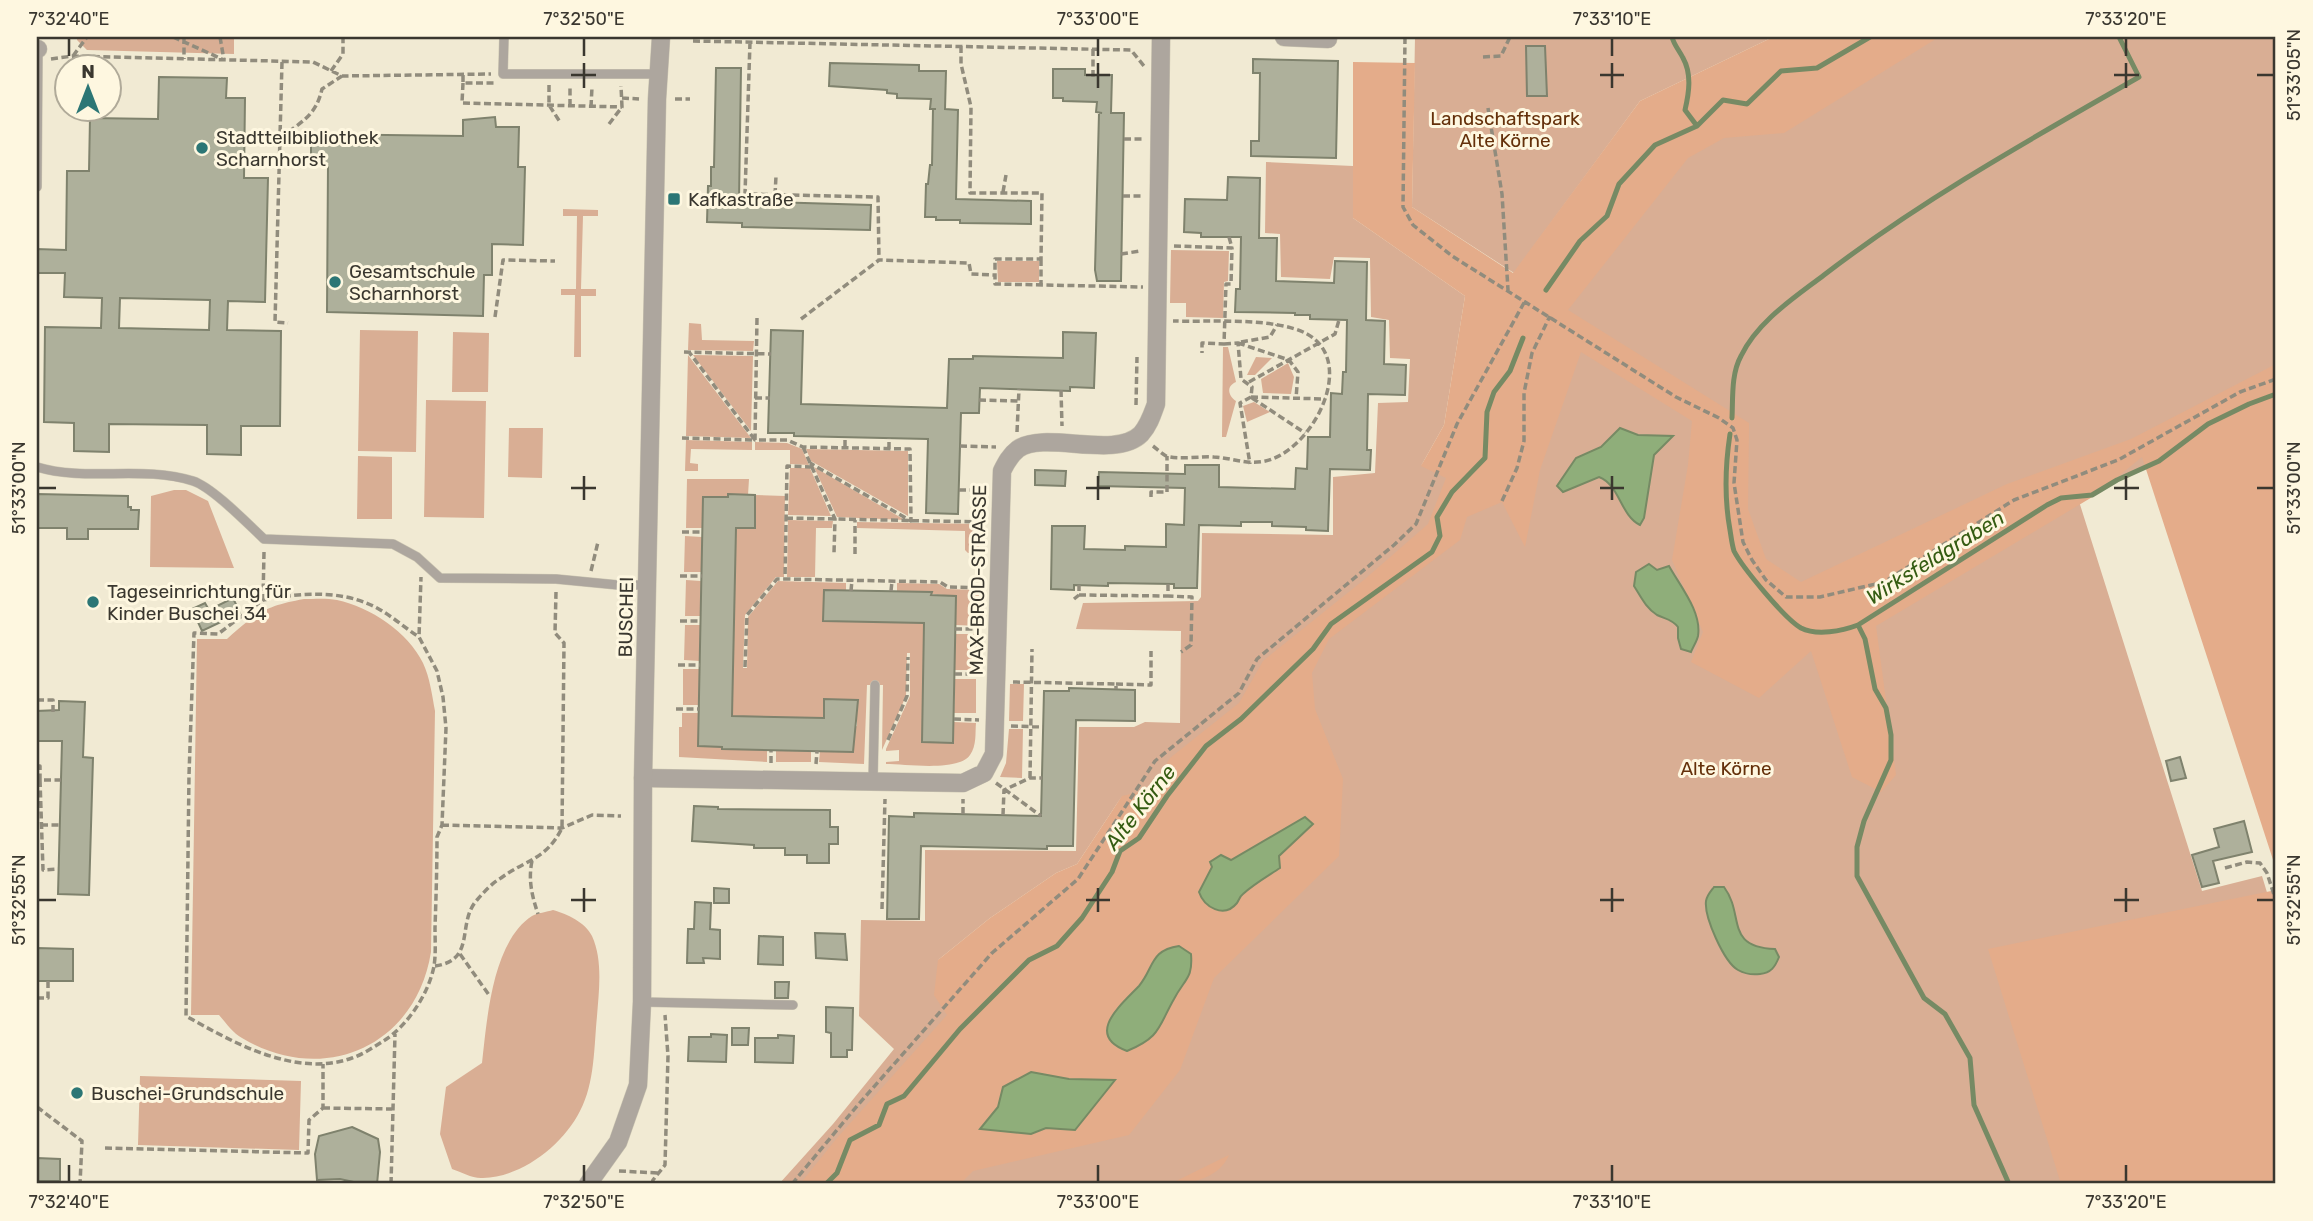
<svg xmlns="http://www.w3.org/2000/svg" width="2313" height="1221" font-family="Rubik,sans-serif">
  <rect width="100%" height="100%" fill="#f1ead3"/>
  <path fill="#d9ae94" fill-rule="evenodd" d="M77,37H234V54L87,50L77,40Z
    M1415,37H1773L1640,101L1514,273L1412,207Z
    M1837,37H2276V621L2182,444L2094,496L2077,495L2202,891L2262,876L2276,922V1184H779L833,1124L894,1049L859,1016L861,920L925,921V850L1076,851L1079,727H1134L1145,722L1180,723L1181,631L1076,629L1083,603L1198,601L1201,597L1202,533L1333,535V477L1375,473L1378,403L1408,402L1410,359L1390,358L1389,320L1371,317L1370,258L1334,257L1330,279L1281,277L1280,234L1265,233L1266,162L1353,166V218L1465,296L1444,425L1421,466L1587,213ZM1122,796L1072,878L938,960L990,918L1056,873L1077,864Z
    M563,209L598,210V216H583L581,289H596V296H581V357H574L575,295H561V289H576L577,216H563Z
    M1171,250L1229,251L1228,281L1224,282L1223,318L1186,317V303H1170Z
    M997,261H1039V282H998Z
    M689,323L701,324L702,340L754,341L753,351L688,350Z
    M360,330L418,331L416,452L358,451Z
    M453,332L489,333L488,392H452Z
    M1223,347H1228L1236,382C1226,386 1228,396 1236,401L1226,437H1222Z
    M688,355L751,438L686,436Z
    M693,355L753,356L751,431Z
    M1256,357L1272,358L1255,375H1247Z
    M1288,363L1294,377L1291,394L1263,393L1261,379Z
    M426,400L486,401L484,518L424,517Z
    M1254,402L1270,412L1247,422L1243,406Z
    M509,428H543L542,478L508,477Z
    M686,440L752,442V450L691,449L690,463L698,464V471H685Z
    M755,442L787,443L802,449L809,465L790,464V450H755Z
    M806,449L908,451V516L811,461Z
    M358,456L392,457V519H357Z
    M814,467L905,520L837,517Z
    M790,468H810L831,516L788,515Z
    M687,479H749L748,495L728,497L703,528H686Z
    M174,490H186L208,501L234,568L150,567L151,496Z
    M755,495L785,496L784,577H776L745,615L743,668H747L748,617L778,581L846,583V590H824L823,621L924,623L922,742L953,743L954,722L976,723C975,733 977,745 970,755C958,772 906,764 886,764V762L899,761V750L886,751V749L910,696V653H907L906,696L882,750L883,685H867L864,764L819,762L820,751L853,752L854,727L857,726V700L824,699V718L732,716L736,528H755Z
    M788,520L833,521L832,528H816L815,577H787Z
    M857,522L980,524L979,554L968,553L965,550V531L857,528Z
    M685,536L702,537V572H684Z
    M686,580L701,581V616H685Z
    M897,583L939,584L947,589L979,590L978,626L956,625V596L897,591Z
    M304,599C314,599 327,598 337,600C370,607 408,632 423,663C430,678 432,695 435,711L431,952C416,1046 324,1087 242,1038C233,1033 226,1023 219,1015H191L197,639H227C256,613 265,606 304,599Z
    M685,625H701L700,661L684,660Z
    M955,634H977V670H955Z
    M683,669H700L699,705H683Z
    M955,679H976V713H954Z
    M1010,684H1024L1023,721H1009Z
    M682,713H698V746L722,747L723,749L767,750V762L679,757V727H682Z
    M1009,729H1023L1022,778L1000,777L1006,763Z
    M776,751H811V762H776Z
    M553,910C567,914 585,922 592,936C603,960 599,990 597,1016C594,1046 595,1083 580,1111C563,1145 522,1177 483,1178C473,1179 461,1172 452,1169L440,1134L446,1087L482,1063C487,1020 492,942 532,916C537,913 547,912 553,910Z
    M140,1076L301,1081L299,1150L138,1145Z"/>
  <path fill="#e4ac8a" d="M1773,37H1939L1784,133L1724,138L1688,158L1568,310L1749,423L1748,509L1766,559L1801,582L2007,484L2131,439L2276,364V869L2142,457L2094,496L1876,626L1896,775L1881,792L1852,777L1811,651L1759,698L1691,662L1703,632L1672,560L1688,465L1692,421L1581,352L1540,470L1525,547L1502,502L1467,517L1460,540L1329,639L1312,673L1315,709L1343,779L1339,856L1214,978L1180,1070L1129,1135L973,1171L960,1184H800L837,1138L947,1015L934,995L938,960L990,918L1056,873L1077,864L1122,796L1152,789L1170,758L1239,703L1263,661L1365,579L1428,524L1446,478L1421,466L1444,425L1465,296L1353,218V62L1415,63L1412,207L1513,273L1640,101Z
    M2276,890V1184H2061L1988,949Z
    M1229,1155C1220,1177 1193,1184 1170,1184Z"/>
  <path fill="#8fae7a" stroke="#768a64" stroke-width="2" d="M1620,428L1638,435L1673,436L1654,455L1644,518L1640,525C1620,515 1620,485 1599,477L1563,492L1557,486L1576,458L1601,447Z
    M1649,564L1657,570L1669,566C1680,586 1702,612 1698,636C1697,641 1693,647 1691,652L1681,649L1678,638V627C1672,619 1665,619 1657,615C1646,608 1641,597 1634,586L1636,572Z
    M1305,817L1313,824L1279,856L1280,868C1268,876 1254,884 1243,894C1240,896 1239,900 1237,903C1224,919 1204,907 1199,892L1212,867L1210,862L1221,855L1231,860Z
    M1714,887H1724C1745,915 1724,947 1775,949L1779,957C1775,967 1771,973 1760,974C1752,975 1745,974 1738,970C1724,962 1704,917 1706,901C1707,895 1711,891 1714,887Z
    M1179,946L1191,954C1193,979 1185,978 1174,999C1158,1027 1161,1037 1127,1051C1084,1035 1121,1005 1139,986C1154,968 1150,950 1179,946Z
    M1031,1072L1069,1079L1115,1080L1075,1130L1046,1128L1031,1134L980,1129L998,1107L1003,1087Z"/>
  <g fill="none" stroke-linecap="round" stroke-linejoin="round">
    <path stroke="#768a64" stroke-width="5" d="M1672,37C1674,45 1679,50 1683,58C1692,74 1689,93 1685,110L1697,126
      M1546,290L1580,241L1607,216L1619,184L1655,145L1697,126L1723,100L1747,104L1781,71L1817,68L1870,37
      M1732,418C1733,398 1731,374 1741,356C1758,321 1794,298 1824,275C1923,199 2031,139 2139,77L2119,37
      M1730,434C1725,467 1724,497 1730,530C1731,536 1732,545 1734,551C1742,567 1785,619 1801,628C1817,636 1842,631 1858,625L2047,505L2061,498L2092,495L2117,480L2159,461L2208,424L2249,404L2276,394
      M1858,625L1865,639L1875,689L1886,708L1891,735V760L1864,821L1857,847V876L1924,998L1945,1014L1970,1058L1974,1105L2009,1184
      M826,1184L837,1173L850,1140L879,1125L887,1104L904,1096L960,1029L1029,960L1057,946L1082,918L1112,872L1120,851L1139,838L1167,796L1206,746L1241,719L1313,649L1331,624L1432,552L1440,536L1437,517L1452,492L1485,458L1487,412L1494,392L1510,371L1523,338"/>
  </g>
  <path fill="#aeb09b" stroke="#7f826d" stroke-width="2" fill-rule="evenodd" d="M1526,46H1545L1547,96H1527Z
    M1253,59L1338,61L1336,158L1251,156V141H1259L1260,73H1253Z
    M830,63L919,65V71H946L945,109L958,110L956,199L1031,201V224L960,223V220H936V217H925L926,184H928L930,165H932L933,109H936H930L931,99L897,98V94L887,93V90L829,86Z
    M716,68H741L739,201L871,205L870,230L742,227V223L707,222L708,186H711V167H714Z
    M1053,69H1085V75H1112L1111,113H1124L1121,281H1097L1095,270L1099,113H1102L1096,112L1097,102L1063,101V98H1053Z
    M159,77L227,78L226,98H245L244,178H268L265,302L228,301L227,330L281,331L280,426H241V455L207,454V425L109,424V452L74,451V423L44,422L45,327L101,328L102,298L64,297L65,273H37V249L66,250L67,171H89L90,118L158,119ZM120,298L210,300L209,330L119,328Z
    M495,117L496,127H519L518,167H525L523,245L492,244V275H484L483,316L327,312L328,165H311V134L463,136V120Z
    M1228,177L1260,178L1259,238H1277L1276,281L1334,283L1335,261L1367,262L1366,320L1385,321L1384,364L1406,365L1405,395L1368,394L1367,450H1371L1370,470L1330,469L1328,531L1306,530V527L1272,526V522H1241V526L1199,525L1197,588H1174V584L1108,583V586L1074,585V590L1051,589L1052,526H1085L1084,549L1125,550V546L1166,547V524L1184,525L1185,488L1098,486L1099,472L1185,474V465H1219V487L1295,489L1296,468L1307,469L1308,437H1330L1331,393L1342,394L1343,372H1346L1347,320L1310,319V315H1295V313L1235,312L1236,289H1240L1241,237H1201V233L1184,232L1185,199L1227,200Z
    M771,330L803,331L801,404L947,408L949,359H973V356L1063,358V332L1096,333L1094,388L1070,387V391L980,388L979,413H961L958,514L926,513L928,439L794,436V433H768Z
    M1035,470L1066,471L1065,486L1035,485Z
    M37,494L128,496V507H131V510H139L138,529H88V539H67V528H37Z
    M728,494L755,495V528H736L732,716L824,718V699L858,700L853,752L722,749V747L698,746L703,497H728Z
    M824,590L932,592L931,595L956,596L953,743L922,742L924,623L823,621Z
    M233,598L240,613L202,631L192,609L205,603L209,610Z
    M1069,688L1135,690V721L1076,720L1073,846H1047V849L921,846L919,919H887L889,816L914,817V813L1041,816L1044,691H1069Z
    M59,701L85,702L83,757L93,758L89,895L58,894L62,741H37V711L59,710Z
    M2180,757L2186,778L2171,781L2166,761Z
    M694,806L718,807V809L830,810V827H838V844H829V863H807V855H785V848H754V845L692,841Z
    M2244,821L2252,852L2213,861L2219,883L2202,887L2192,855L2219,847L2214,829Z
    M714,888L729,889V903H714Z
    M695,902L711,903L710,929L720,930V959L703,958L704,963H687L688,929H694Z
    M815,933L845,934L847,960L816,958Z
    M759,936L783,937V965L758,964Z
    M37,948L73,949V981H37Z
    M775,982H789L788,998H775Z
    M826,1007L853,1008L852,1050H847V1057H831V1033L826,1032Z
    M732,1028H749L748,1045H732Z
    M711,1034L727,1035L726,1062L688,1061L689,1037H711Z
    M778,1035L794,1036L793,1063L755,1062V1038H778Z
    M352,1127L378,1139L380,1152L377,1184H363L340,1179L317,1180L315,1154L319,1136Z
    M37,1158L60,1159V1181H37Z"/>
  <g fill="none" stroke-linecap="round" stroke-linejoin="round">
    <defs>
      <path id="service" d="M504,37L503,74H658
        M37,187L38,49
        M37,467C87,482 142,465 193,481C212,487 248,524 264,539L393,544L417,557L440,578L556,579L618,585H648
        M873,781L875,685
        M642,1002L793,1005"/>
      <path id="minor" d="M1284,37L1328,39
        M37,49H38
        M643,778L963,783L984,773L994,754L1002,471C1006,463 1010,455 1018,449C1045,430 1115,460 1141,434C1149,425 1152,415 1156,404L1161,37"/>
      <path id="tertiary" d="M588,1184L618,1142L638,1085L642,1002L643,778L657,99L661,37"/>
    </defs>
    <use href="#service" stroke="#ccc6b2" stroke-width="10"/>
    <use href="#minor" stroke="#ccc6b2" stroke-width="19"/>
    <use href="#tertiary" stroke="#ccc6b2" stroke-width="19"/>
    <path stroke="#918c7d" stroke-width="3.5" stroke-dasharray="7 3.5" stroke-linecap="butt" d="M173,37L222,59
      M184,37V59
      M220,37L224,60
      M1405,37L1403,207L1413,225L1452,256L1676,397L1719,418L1733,428L1737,440L1734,483L1743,542L1752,560L1766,580L1786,597H1820L1884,582L2014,500L2118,460L2240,392L2276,379
      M693,41L1131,50L1144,66
      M750,42L745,194L878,197L879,260
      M961,46V64L971,107L970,193H1042L1041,259H995V275
      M1093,49V79
      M73,56L87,37
      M1483,57L1501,56L1510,37
      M51,59L73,56L313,62L342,76L491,74
      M282,62L275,322L288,323
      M331,71L343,54V37
      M463,75V83H494
      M463,83L462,103L622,107
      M549,85V105L560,122
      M622,98L639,99
      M675,99H690
      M570,106V87
      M591,107L592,87
      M1488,108L1502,194L1508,290
      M609,124L622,107L621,86
      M280,138C301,122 316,116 322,89L342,76
      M1124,139H1142
      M1003,192L1006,175
      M775,195L776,176
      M1123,196H1141
      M1229,237L1232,248
      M1174,246L1232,248L1231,284H1226L1224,344L1202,343V353
      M1121,254L1140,251
      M1041,259V284
      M495,317L503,260L555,261
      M757,318L755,440H787L803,447L910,449L911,521L810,463
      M801,319L879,260L969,263L971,274L995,275V284L1143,287
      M1241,342L1270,337L1277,325
      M1238,343L1289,360L1298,372L1296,399
      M1224,344L1238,343L1241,379L1252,387L1251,397L1240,403L1250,464
      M684,352L771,354
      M1249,382L1335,334L1339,320
      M1061,390L1062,426
      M1251,397L1325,399
      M755,398H770
      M1252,398L1305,433
      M979,400L1018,401
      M1136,405L1137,357
      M1017,432L1019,389
      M682,438L755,440L689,352
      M960,446L996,447
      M1153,446C1157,449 1162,454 1166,456C1177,460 1202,456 1214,457C1234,458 1251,467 1272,459C1319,442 1362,349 1295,329C1261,318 1209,322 1173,321
      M803,447L835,519L834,553
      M845,447V437
      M889,449V438
      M812,467L787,466L785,579L940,582L948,587L983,588
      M959,490H983
      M1151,497V492H1167V456
      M1502,501L1517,468L1524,441V393L1532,353L1550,316
      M786,518L984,522
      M682,532H703
      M264,552L263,600L218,634L194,633L189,775L186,1016C234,1043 296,1078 352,1058C364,1054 375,1046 385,1040C408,1025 429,993 434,966C436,954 435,940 435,928C436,898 437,867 437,837L442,825L446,728L443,697L437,671L419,637L421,577
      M855,554V520
      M591,571L598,542
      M680,576H702
      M1168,584V596L1192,597L1191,645L1181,652
      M851,591L852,580
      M891,591L892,581
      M1079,595L1168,596
      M1074,599L1079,595V585
      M263,600C300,593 342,589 377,608C392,616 405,628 419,637
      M680,621H701
      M955,629H980
      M678,665H700
      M745,667L747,615L777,579H785
      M955,674H979
      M1013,682L1116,684V689
      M1116,684L1151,685V651
      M37,700H53V712
      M676,709H699
      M954,719L979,720
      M1011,726L1043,727
      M888,740L907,696L908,657
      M771,763V751
      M816,764L817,751
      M37,766H40V780H61
      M1030,778L1032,649
      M40,780L43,870L58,869
      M996,783L1041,816
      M963,814V799
      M1003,815L1004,790L1030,778H1042
      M41,825H60
      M442,825L562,828L592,815L621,816
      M532,861C528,880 532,896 538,914
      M2225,868L2247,862L2260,863L2267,873L2276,901
      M882,909L885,799
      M460,954L489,995
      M435,966C477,960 456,923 477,900C484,892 492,883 501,878C527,859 546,860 562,828L564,643L555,633L556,592
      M37,998H48V981
      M37,1107L82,1141L80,1184
      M323,1108L392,1109
      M105,1148L308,1153L309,1120L323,1108V1064
      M619,1171L658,1173
      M391,1184L395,1034
      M652,1184L653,1180L665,1165L668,1056L665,1015
      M792,1184L857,1106L992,953L1078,879L1155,761L1239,693L1257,659L1394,545L1416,524L1457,424L1525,301"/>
    <use href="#service" stroke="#ada69e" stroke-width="9"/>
    <use href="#minor" stroke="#ada69e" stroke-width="18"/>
    <use href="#tertiary" stroke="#ada69e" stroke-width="18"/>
  </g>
  <path fill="none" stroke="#3a372f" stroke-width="2.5" d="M69,38V56M584,38V56M1098,38V56M1612,38V56M2126,38V56M584,63V88M1098,63V88M1612,63V88M2126,63V88M571,75H596M1086,75H1110M1600,75H1624M2114,75H2139M2257,75H2274M584,476V500M1098,476V500M1612,476V500M2126,476V500M38,488H56M571,488H596M1086,488H1110M1600,488H1624M2114,488H2139M2257,488H2274M584,888V912M1098,888V912M1612,888V912M2126,888V912M38,900H56M571,900H596M1086,900H1110M1600,900H1624M2114,900H2139M2257,900H2274M69,1165V1182M584,1165V1182M1098,1165V1182M1612,1165V1182M2126,1165V1182"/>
  <g fill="#2c7675" stroke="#fef7e0" stroke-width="2.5">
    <circle cx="202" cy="148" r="7"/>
    <rect x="667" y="192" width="14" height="14" rx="3.5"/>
    <circle cx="335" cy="282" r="7"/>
    <circle cx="93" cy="602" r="7"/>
    <circle cx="77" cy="1093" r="7"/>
  </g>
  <g text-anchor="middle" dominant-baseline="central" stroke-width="6" stroke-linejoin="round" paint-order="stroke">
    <g font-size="19" fill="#64300a" stroke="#fef7e0">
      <text x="1505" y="118">Landschaftspark<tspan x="1505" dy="22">Alte Körne</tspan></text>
      <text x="1726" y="768">Alte Körne</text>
    </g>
    <g font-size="19" fill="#3a372f" stroke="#fef7e0" text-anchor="start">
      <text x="216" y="137">Stadtteilbibliothek<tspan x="216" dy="22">Scharnhorst</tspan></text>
      <text x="688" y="199">Kafkastraße</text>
      <text x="349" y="271">Gesamtschule<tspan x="349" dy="22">Scharnhorst</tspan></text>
      <text x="107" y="591">Tageseinrichtung für<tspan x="107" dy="22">Kinder Buschei 34</tspan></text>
      <text x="91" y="1093">Buschei-Grundschule</text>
    </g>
    <g font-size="19" fill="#3a372f" stroke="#fef7e0">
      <text transform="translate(978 580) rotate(-89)">MAX-BROD-STRASSE</text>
      <text transform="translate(626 617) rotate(-89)">BUSCHEI</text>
    </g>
    <g font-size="21" font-style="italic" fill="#355c12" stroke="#fef7e0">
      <text transform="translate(1935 557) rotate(-32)">Wirksfeldgraben</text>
      <text transform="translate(1140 807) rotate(-52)">Alte Körne</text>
    </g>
  </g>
  <rect width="2313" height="1221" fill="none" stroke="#fef7e0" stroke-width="77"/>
  <g transform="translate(88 88)"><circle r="33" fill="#fef7e0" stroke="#b0aa99" stroke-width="2"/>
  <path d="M0-5L12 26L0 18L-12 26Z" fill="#2c7675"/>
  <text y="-10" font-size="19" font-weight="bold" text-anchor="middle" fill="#3a372f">N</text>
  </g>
  <rect x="38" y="38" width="2236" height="1144" fill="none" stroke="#3a372f" stroke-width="2.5"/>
  <g font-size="18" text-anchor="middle" fill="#3a372f">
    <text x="69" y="25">7°32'40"E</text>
    <text x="584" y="25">7°32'50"E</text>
    <text x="1098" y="25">7°33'00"E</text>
    <text x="1612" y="25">7°33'10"E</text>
    <text x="2126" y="25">7°33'20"E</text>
    <text transform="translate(2294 75) rotate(-90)" y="6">51°33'05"N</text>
    <text transform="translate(19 488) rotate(-90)" y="6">51°33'00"N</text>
    <text transform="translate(2294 488) rotate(-90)" y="6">51°33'00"N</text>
    <text transform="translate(19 900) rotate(-90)" y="6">51°32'55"N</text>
    <text transform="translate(2294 900) rotate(-90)" y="6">51°32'55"N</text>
    <text x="69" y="1208">7°32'40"E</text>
    <text x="584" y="1208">7°32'50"E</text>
    <text x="1098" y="1208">7°33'00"E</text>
    <text x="1612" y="1208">7°33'10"E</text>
    <text x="2126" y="1208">7°33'20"E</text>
  </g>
</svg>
